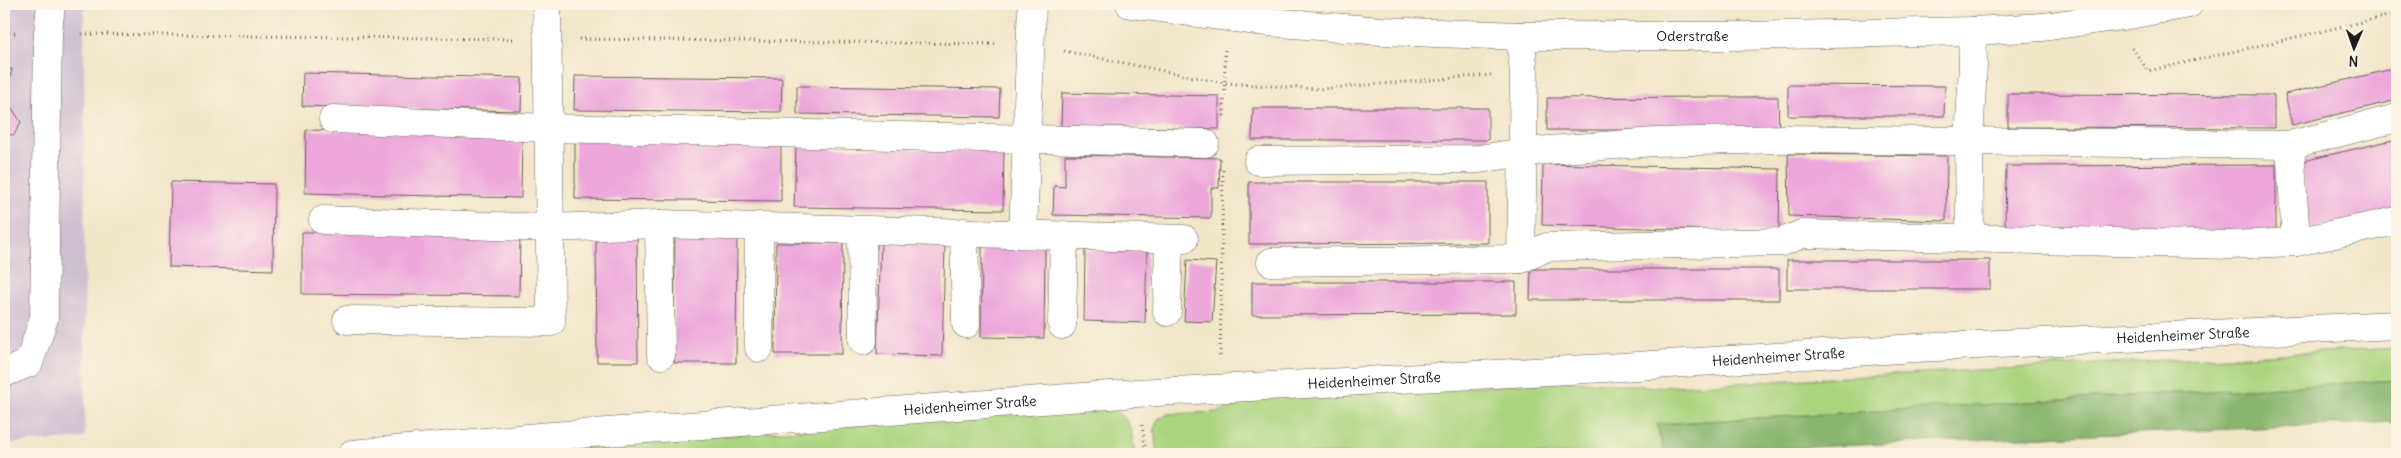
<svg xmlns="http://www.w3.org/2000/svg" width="2401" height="458" font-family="Delius,sans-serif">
  <rect width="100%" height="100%" fill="#fcf5e5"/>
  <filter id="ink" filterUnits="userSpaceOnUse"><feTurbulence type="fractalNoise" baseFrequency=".02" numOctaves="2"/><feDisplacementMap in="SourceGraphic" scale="10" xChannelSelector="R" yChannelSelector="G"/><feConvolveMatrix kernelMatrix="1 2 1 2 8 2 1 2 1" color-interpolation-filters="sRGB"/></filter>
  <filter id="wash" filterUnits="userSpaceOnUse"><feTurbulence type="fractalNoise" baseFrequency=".0096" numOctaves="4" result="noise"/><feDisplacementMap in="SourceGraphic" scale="20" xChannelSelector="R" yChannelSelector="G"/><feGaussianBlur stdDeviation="1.12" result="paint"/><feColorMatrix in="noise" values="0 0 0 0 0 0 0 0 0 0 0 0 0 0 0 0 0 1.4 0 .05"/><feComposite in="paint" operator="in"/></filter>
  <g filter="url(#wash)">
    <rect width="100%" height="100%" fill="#f2e6c9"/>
    <path fill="#cebed1" d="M4,4H84L85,438L4,444Z"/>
    <path fill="#abd47f" stroke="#64784e" d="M2397,348V380L1657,424L1663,454H1157L1154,429L1158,419L1167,414L1221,412L1238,398L1577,381L1657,387Z
      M1105,406C1131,415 1131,429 1135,454H491Z"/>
    <path fill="#88b66e" stroke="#526945" d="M2397,380V422L1741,450H1664L1657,424Z"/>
    <g id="blocks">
      <path fill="#eda7db" d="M1452,4H1569V7Z
        M4,68L12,69L6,99L21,122L14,135L4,134Z
        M2397,68V100L2292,125L2285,94Z
        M303,73L522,78L521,111L302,106Z
        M575,76L782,78L781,112L574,110Z
        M1788,85L1945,86L1944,116H1788Z
        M797,86L1000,89L999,117L797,114Z
        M1062,93L1219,96V129L1061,126Z
        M2008,94L2274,95V128L2008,127Z
        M1704,97H1778L1779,130H1547V98Z
        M1253,108H1488V140H1252Z
        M306,130L522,134L521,198L305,193Z
        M575,137L781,139V201L575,199Z
        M2397,139V210L2307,230L2299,198L2307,197L2299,162Z
        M796,147L1004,151L1003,210L794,207Z
        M1788,154L1947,156L1946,221L1789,216Z
        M1065,155L1220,158L1219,188H1211V218L1053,215L1054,186L1065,187Z
        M1543,164L1780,169L1779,232L1542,225Z
        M2276,165V232L2005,233L2006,166Z
        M171,182L274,184L273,270L169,267Z
        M1249,182H1488V243L1249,244Z
        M302,232L520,234L519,296L302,294Z
        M637,233L638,362H597L596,234Z
        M675,235L737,236L736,363H674Z
        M881,242L945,244L942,356L877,354Z
        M776,243H843L842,354H775Z
        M982,247H1045L1044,338L981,337Z
        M1085,250L1147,252L1145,323L1084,321Z
        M1187,260L1216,262L1212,322L1184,321Z
        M1787,260H1990V289H1787Z
        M1531,269H1779V300H1530Z
        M1252,282H1516V314L1252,315Z"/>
    </g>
  </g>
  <g filter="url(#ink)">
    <use href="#blocks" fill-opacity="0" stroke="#676359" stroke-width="1"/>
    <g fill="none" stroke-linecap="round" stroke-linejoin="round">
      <defs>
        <g id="minor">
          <path id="s1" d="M1130,4L1256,21L1382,31L1520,36H1742L1972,31L2043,27L2129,15L2189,4"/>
          <path d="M1520,36L1524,72L1521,259"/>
          <path d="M333,119L547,128L1205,143"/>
          <path d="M2290,145L2296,242"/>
          <path d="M1258,161L1479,159L1523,152L1655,142L1785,139L2290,145L2397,118"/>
          <path d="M323,220L549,228L659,224L1184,239"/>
          <path d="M659,224L661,355"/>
          <path d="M862,231L863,341"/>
          <path d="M964,232L966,324"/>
          <path d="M1023,233L1032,4"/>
          <path d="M1970,239L1969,142L1973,65L1972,31"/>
          <path d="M1271,262L1521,259L1547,247L1782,242L1802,234L2231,245L2296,242L2397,221"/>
          <path d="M1167,312L1169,240"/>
          <path d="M347,320L551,322L547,4"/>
          <path d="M1062,325L1064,235"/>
          <path d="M759,348V226"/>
          <path d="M4,373L29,363L44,318L48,33L51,4"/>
          <path id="s2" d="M352,454L539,437L1137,393L1606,368L1915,348L2397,325"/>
        </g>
      </defs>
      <use href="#minor" stroke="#676359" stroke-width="29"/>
      <path stroke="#676359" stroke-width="3" stroke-dasharray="1 4" stroke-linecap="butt" d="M4,33H16
        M82,34L516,39
        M579,39L998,44
        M2132,48L2148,71L2397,14
        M1064,51L1224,83L1319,89L1491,75
        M1224,116L1225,50
        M1220,356L1223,170
        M1142,425L1146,454"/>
      <use href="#minor" stroke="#fff" stroke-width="28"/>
    </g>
  </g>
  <g text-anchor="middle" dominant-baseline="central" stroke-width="4" stroke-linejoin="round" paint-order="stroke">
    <g font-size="14" fill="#1c1c1c" stroke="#fcf5e5">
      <text stroke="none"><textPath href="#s1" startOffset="564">Oderstraße</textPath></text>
      <text stroke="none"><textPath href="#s2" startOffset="1835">Heidenheimer Straße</textPath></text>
      <text stroke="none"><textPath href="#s2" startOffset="1430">Heidenheimer Straße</textPath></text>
      <text stroke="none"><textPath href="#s2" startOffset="1025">Heidenheimer Straße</textPath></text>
      <text stroke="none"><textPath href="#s2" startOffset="620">Heidenheimer Straße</textPath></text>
    </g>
  </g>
  <rect width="2401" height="458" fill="none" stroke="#fcf5e5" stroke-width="20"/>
  <g transform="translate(2354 48) rotate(182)" stroke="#fcf5e5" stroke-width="4" paint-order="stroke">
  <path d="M0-4L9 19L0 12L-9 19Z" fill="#1c1c1c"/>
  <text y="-8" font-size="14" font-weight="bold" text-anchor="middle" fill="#1c1c1c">N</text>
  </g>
</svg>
